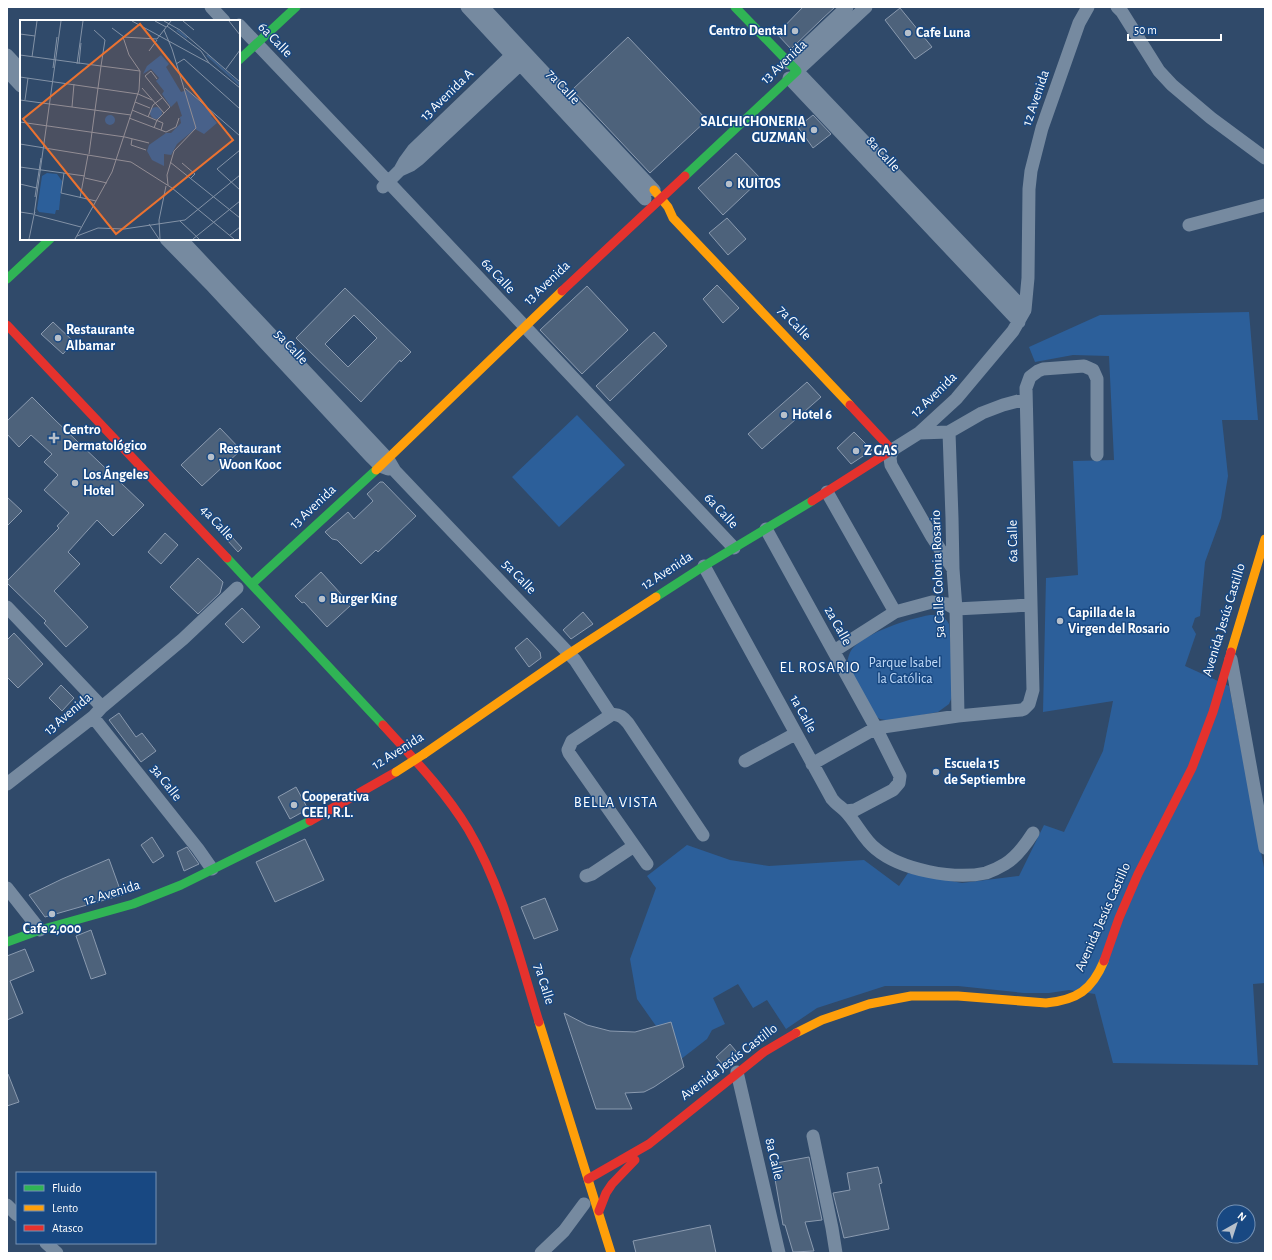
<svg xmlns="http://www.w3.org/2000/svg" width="1272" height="1260" font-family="'Alegreya Sans',sans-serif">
  <rect width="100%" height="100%" fill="#304a6a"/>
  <path fill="#2c5f9a" d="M1249,312L1258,420H1222L1228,476L1221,518L1205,562L1200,616L1195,618L1192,627L1196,634L1185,666L1229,686L1265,873V983L1253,984L1258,1065L1113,1063L1095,994L1069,990L1049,993H1024L958,986H885L817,1008L786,1029L767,1000L753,1008L738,984L713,998L725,1024L712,1030L707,1039L676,1063L668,1043L637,999L630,959L656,888L647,876L687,845L730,860L769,866L864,860L899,886L908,873L962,883L1019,876L1044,825L1064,832L1103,751L1113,701L1043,712L1046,578L1078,575L1073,461L1114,460L1109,356L1073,355L1035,362L1029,347L1100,315Z
    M577,415L625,465L559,527L512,477Z
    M930,615C939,615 944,615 949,624L954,692L949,704L938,712L891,721L880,719L875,716L847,663C848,658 849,653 852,649C867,632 908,619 930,615Z"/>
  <path fill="#4d627b" stroke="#8a9aaf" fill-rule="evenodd" d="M803,7H835L822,19L791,49L777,34Z
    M900,8L932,47L915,59L885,20Z
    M628,37L707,120L650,173L572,90Z
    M813,115L831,134L813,148L798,127Z
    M736,153L761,179L723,215L698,188Z
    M727,218L746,239L728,255L709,233Z
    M717,285L739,308L723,323L703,299Z
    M587,286L628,330L582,374L540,330Z
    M345,288L411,352L401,362L400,360L361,402L296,338ZM354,315L377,338L348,367L325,344Z
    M53,322L74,342L63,354L41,334Z
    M654,332L667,346L610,401L596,386Z
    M807,382L821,397L762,449L748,434Z
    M32,397L55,420L144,505L113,536L97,520L68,552L80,564L54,591L88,627L66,647L44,623L46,621L7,583V581L59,528L57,526L69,513L44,490L58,475L44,462L52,454L31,435L19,447L7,434V421Z
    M220,428L241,450L202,486L181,465Z
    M854,432L872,450L851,464L837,448Z
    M380,482H383L416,516L378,552L376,550L361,564L337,540L332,539L325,532L348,512L354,519L373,501L367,494Z
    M7,497L22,511L7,526Z
    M221,525L242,548L238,552L217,529Z
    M165,533L178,545L161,564L148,552Z
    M198,558L223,582L220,593L198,614L170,587Z
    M321,572L351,605L327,627L304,602L302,603L295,596Z
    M242,608L260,627L243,643L225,624Z
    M583,612L593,624L571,639L563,630Z
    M14,633L43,664L18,688L7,677V640Z
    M527,638L540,652L541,658L529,667L515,648Z
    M61,685L74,698L62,711L49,698Z
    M119,713L136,737L142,733L156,751L141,762L109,720Z
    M296,787L308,809L290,819L278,797Z
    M152,837L164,856L153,863L141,845Z
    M305,839L324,880L275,902L256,862Z
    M187,847L199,864L184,871L177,852Z
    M109,859L122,895L45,917L29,895L62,879Z
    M545,898L558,930L534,939L521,907Z
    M91,930L106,974L91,979L76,936Z
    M25,949L34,971L10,981L23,1013L7,1020V956Z
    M564,1013L587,1025L610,1031L635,1032L671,1022L684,1067L654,1087L644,1092L625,1093L632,1109H596Z
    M730,1044L741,1057L726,1068L716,1057Z
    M7,1074H8L19,1102L7,1106Z
    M809,1157L822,1220L805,1222L814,1251L793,1252L785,1225H783L775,1179L771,1164Z
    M878,1167L882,1183L879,1184L889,1229L844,1238L833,1193L850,1190L847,1173Z
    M710,1225L716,1253H636L633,1241Z"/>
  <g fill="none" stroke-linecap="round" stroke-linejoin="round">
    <path stroke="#768aa0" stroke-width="13" d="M211,7L224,21
      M467,7L645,199
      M483,7L654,190
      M866,7L797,71L1025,310
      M1117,7L1122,12L1159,71L1172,85L1211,118L1265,158
      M239,25L359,151L734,548
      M7,55L21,70
      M788,63L847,7
      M7,71L21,86
      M789,78L1019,322
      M400,170L405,161L413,150L517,50
      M383,187L400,170L411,165L419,159L526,59
      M1189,225L1265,205
      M166,239L213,287L372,458L380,466L388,469
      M181,239L388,459L395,471L575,660L611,715C618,713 624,718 628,723L703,835
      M949,432L952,518L953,569L956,609L958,716
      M919,433L949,432L982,413L1003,405L1026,399
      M827,492L895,612
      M766,529L876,728L900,776L899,783L893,790L855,810L845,811
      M704,566L832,799C836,804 841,807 845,811C857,823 863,839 876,849C901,870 954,880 986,873C992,871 1000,867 1005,864C1017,857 1026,844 1033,833
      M953,569L932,537L891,465L890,458L892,450L919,433L956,399L1013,331L1025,310L1028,278L1029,189L1031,171L1042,128L1079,23L1088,7
      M7,607L102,707
      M834,651L895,612L932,602L947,604L956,609L1031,605
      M1231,659L1265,848
      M611,715L572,741L568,750L569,753L647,864
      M93,717L198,849L212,869
      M745,761L795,734
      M812,764L876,728L958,716L1021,710L1024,709L1029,704L1033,690L1026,388L1030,377L1038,371L1043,369L1084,366L1093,370L1097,379V455
      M7,784L93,717L102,707L183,639L237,588
      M586,876L592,874L634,846
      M7,888L40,930
      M737,1072L779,1253
      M813,1136L832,1228L836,1253
      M7,1205L17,1215
      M46,1243L57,1253
      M541,1253L564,1231L584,1204"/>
    <path stroke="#30b455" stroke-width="9" d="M239,60L296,7
      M685,176L797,71L735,7
      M7,279L50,239
      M227,558L383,725
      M252,584L376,470
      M656,597L704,566L812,501
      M7,942L40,930L133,904L181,885L310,821"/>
    <path stroke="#ff9f0a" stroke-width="9" d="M654,190L668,207L673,218L850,405
      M376,470L562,291
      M1231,652L1265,539
      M424,754L570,653L656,597
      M539,1022L611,1253
      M796,1033L822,1020L869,1004L911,996H958L1046,1003C1077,1000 1092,990 1104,961"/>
    <path stroke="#e5322d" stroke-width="9" d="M562,291L685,176
      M7,325L227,558
      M812,501L892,450L850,405
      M383,725C413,758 445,791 468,829C503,888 519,957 539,1022
      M310,821L396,772
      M1104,961L1119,918L1138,874L1192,768L1213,712L1231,652
      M588,1179L649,1144L764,1052L796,1033
      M599,1211L606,1193L612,1184L635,1160"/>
    <path stroke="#ff9f0a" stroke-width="9" d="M396,772L424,754"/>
  </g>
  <g fill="#b7c0cb" stroke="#184882" stroke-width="1.5">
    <circle cx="795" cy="31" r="4"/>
    <circle cx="908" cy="33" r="4"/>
    <circle cx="814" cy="130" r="4"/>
    <circle cx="729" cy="184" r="4"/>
    <circle cx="58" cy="338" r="4"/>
    <circle cx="784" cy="415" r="4"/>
    <path d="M52 432h4v4h4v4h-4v4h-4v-4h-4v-4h4z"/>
    <circle cx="856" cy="451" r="4"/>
    <circle cx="211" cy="457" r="4"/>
    <circle cx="75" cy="483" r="4"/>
    <circle cx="322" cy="599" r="4"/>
    <circle cx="1060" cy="621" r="4"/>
    <circle cx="936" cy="772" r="4"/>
    <circle cx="294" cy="805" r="4"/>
    <circle cx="52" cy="914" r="4"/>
  </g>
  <g text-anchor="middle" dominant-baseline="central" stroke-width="3" stroke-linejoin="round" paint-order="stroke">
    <g font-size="14" font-weight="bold" fill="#fff" stroke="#184882" text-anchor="start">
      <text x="787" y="31" text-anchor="end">Centro Dental</text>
      <text x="916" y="33">Cafe Luna</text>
      <text x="806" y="122" text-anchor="end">SALCHICHONERIA<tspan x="806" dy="16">GUZMAN</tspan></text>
      <text x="737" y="184">KUITOS</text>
      <text x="66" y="330">Restaurante<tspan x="66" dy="16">Albamar</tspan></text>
      <text x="792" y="415">Hotel 6</text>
      <text x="63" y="430">Centro<tspan x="63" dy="16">Dermatológico</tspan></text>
      <text x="219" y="449">Restaurant<tspan x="219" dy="16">Woon Kooc</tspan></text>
      <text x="864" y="451">Z GAS</text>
      <text x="83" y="475">Los Ángeles<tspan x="83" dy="16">Hotel</tspan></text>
      <text x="330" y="599">Burger King</text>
      <text x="1068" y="613">Capilla de la<tspan x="1068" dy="16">Virgen del Rosario</tspan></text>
      <text x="944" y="764">Escuela 15<tspan x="944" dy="16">de Septiembre</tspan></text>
      <text x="302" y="797">Cooperativa<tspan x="302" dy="16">CEEI, R.L.</tspan></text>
      <text x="52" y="929" text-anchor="middle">Cafe 2,000</text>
    </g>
    <g font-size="14" fill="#fff" stroke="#184882">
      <text transform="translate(275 40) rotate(46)">6a Calle</text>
      <text transform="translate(784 62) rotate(-43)">13 Avenida</text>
      <text transform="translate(563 87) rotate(47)">7a Calle</text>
      <text transform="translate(447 95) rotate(-44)">13 Avenida A</text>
      <text transform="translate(1036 98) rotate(-71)">12 Avenida</text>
      <text transform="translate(883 154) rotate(47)">8a Calle</text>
      <text transform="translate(498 276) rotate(47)">6a Calle</text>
      <text transform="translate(547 283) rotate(-43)">13 Avenida</text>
      <text transform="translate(794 323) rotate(46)">7a Calle</text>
      <text transform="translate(291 347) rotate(47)">5a Calle</text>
      <text transform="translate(934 395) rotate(-44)">12 Avenida</text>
      <text transform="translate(313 507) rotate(-43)">13 Avenida</text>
      <text transform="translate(721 511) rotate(47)">6a Calle</text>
      <text transform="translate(217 523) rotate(47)">4a Calle</text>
      <text transform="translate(1013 541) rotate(-91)">6a Calle</text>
      <text transform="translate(667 571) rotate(-33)">12 Avenida</text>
      <text transform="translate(938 574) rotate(-92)">5a Calle Colonia Rosario</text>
      <text transform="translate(519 577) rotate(46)">5a Calle</text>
      <text transform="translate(1224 620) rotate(-73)">Avenida Jesús Castillo</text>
      <text transform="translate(838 626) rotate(61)">2a Calle</text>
      <text transform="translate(68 714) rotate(-40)">13 Avenida</text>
      <text transform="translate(803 714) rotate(61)">1a Calle</text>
      <text transform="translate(398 751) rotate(-32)">12 Avenida</text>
      <text transform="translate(166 783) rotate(52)">3a Calle</text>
      <text transform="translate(112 893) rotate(-17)">12 Avenida</text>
      <text transform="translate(1103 917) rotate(-66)">Avenida Jesús Castillo</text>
      <text transform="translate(544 984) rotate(73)">7a Calle</text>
      <text transform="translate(729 1062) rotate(-37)">Avenida Jesús Castillo</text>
      <text transform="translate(774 1159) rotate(77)">8a Calle</text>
    </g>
    <g font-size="14" fill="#c1dbf9" stroke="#184882">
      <text x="905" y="663">Parque Isabel<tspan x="905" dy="16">la Católica</tspan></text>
    </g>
    <g font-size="15" letter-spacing="1" fill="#fff" stroke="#184882">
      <text x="820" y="667">EL ROSARIO</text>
      <text x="616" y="802">BELLA VISTA</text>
    </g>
  </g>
  <g transform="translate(20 20)">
    <rect width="220" height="220" fill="#304a6a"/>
    <path d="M141,35L149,44L146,47L161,72L167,70L193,94L191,96L197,103L184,114L175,109L157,124L151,135L144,134V146L132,140L127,131L129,125L146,113H151L161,103L160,97L162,96L157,81L151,87L142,74L144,71L136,61L139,58L131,49L123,54L127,46ZM130 93a6 6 0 1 1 12 0a6 6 0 1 1-12 0ZM85 100a5 5 0 1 1 10 0a5 5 0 1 1-10 0ZM27,153L37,154L42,161L39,190H36L35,194L19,192L17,189L22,156Z" fill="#2c5f9a"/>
    <path fill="none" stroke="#3d5f89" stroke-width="2" d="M157,10L167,18M187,35L220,65"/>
    <path fill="none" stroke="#8392a6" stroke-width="1" d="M112,1L189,43L220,68M135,1L146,7M144,1L160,10L220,62M163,1L174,10M209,1L220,15M147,6L181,31L189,43M92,8L104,17M74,10L85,20L81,46L120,51M144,10L152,29L176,108L154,131L147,155L148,165M0,14L15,16M129,31L137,20M0,35L81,46L69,134M12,37L17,1M57,44L63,1M59,44L61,23M156,44L164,39L220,89M33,48L37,17M206,49L220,30M0,57L118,74L132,80M122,68L144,93M165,68L220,116M0,80L111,95M5,80L8,58M115,82L130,88M52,87L54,64M112,90L143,103L141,110M128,97L133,85L142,78M109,98L146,112L156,107L159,98M0,102L105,117L129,123M134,108L137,100L150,87L125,56L131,51L137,59M112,119L111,125L126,130M0,124L111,142L152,168L214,219M220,130L197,149L220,170M150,142L220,198M162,143L175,154L171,158M0,147L65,156M44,153L41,173L76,181M65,158L87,163M0,164L17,168M15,177L21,138M60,178L68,135M0,192L13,194M15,192L14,195L41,1M15,195L61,207M160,201L179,219M129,204L139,219M210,215L220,207M57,216L78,208L104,209L165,200L220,155M9,219L14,195M55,219L92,152L119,70L120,51L109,35L103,17L137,19L151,1M140,219L139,200L146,166M173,219L220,181"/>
    <path fill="#eb7230" fill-opacity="0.15" stroke="#eb7230" stroke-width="2" d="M120,4L213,120L96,214L3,99Z"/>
    <rect width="220" height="220" fill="none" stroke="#fff" stroke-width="2"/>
  </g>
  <rect width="1272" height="1260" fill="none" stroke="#ffffff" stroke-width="16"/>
  <rect x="16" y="1172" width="140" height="72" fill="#184882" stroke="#7491b4"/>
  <rect x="24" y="1185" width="20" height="6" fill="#30b455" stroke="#7491b4"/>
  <text x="52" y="1192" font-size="12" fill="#ffffff">Fluido</text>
  <rect x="24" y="1205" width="20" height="6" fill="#ff9f0a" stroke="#7491b4"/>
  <text x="52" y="1212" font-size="12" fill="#ffffff">Lento</text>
  <rect x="24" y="1225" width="20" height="6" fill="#e5322d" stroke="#7491b4"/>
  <text x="52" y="1232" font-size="12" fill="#ffffff">Atasco</text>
  <g transform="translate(1236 1224) rotate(39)"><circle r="19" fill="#184882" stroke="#7491b4"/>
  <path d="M0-3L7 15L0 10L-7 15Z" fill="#b7c0cb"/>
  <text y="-6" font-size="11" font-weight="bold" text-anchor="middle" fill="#ffffff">N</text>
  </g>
  <path d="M1128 34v6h93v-6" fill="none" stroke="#ffffff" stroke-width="2"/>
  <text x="1134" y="34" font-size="12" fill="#ffffff" stroke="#184882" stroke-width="3" paint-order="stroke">50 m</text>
</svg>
